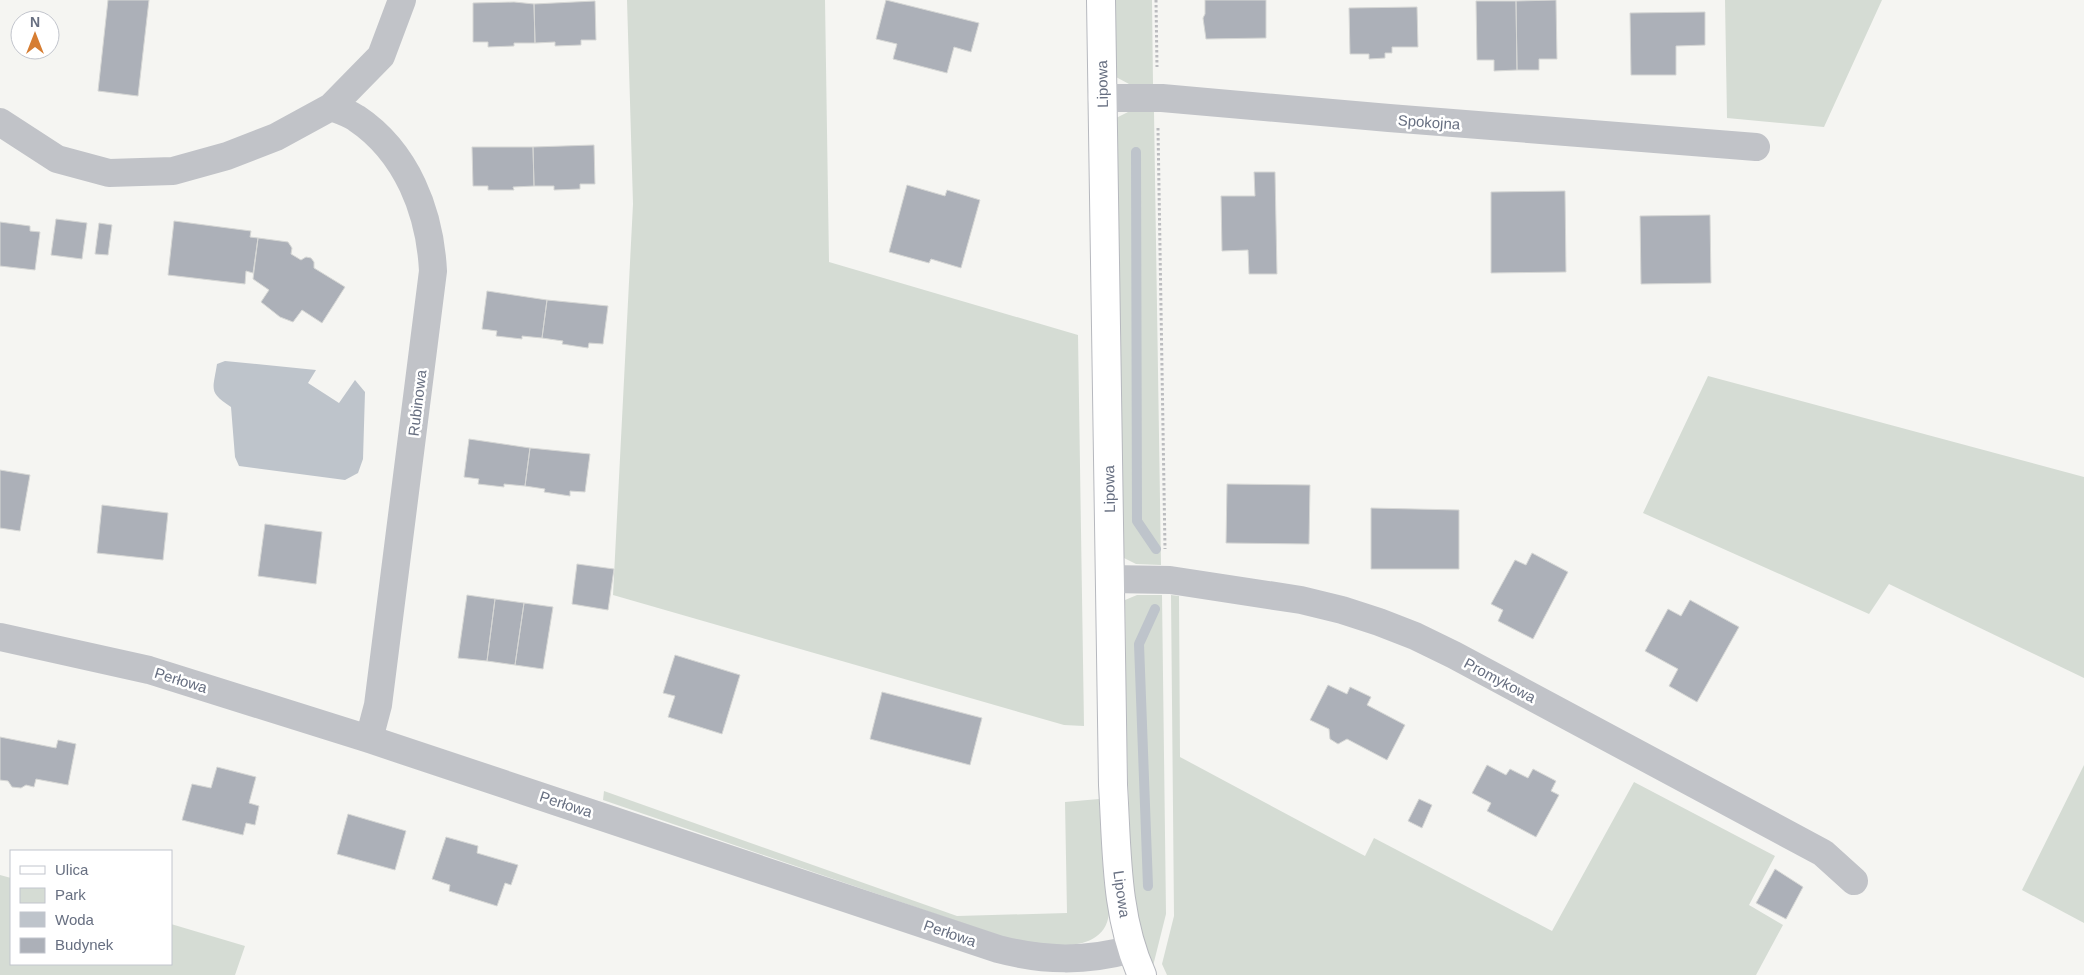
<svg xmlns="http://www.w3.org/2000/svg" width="2084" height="975" font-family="Arial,sans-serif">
  <rect width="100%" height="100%" fill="#f5f5f2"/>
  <path fill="#d5dcd4" d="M627,0H825L829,262L1078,335L1084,726L1064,725L613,595L633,204Z
    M1115,0H1152L1153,84H1129L1116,77Z
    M1725,0H1882L1824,127L1727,118Z
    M1128,112H1154L1161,565L1136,564L1124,558L1116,118Z
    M1708,376L2084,477V678L1889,584L1869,614L1643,513Z
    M1137,595H1162L1166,914L1153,966C1132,917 1131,862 1129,809C1126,739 1126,670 1125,600Z
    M1171,595L1179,596L1180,757L1365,856L1374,838L1552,931L1634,782L1775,856L1749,905L1783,925L1756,975H1167L1162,964L1174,916Z
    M2084,765V923L2022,890Z
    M604,791L957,916L1067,913L1065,802L1099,799L1103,865L1109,914C1103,961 1031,943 1000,936L603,800Z
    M0,875L11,878V964H171V924L245,946L235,975H0Z"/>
  <path fill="#bec4cb" d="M225,361L316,370L308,383L339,403L355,380L365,392L363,459L358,473L345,480L239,466L235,457L231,407C208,392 213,390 217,364Z"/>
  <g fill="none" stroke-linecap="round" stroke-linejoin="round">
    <path stroke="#bec4cb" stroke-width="10" d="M1136,152L1137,521L1156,549
      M1148,886L1139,644L1155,609"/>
  </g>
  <path fill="#acb0b8" stroke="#d6d7d5" d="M108,0H149L138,96L98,91Z
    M886,0L979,23L971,52L954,47L947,73L893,59L897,44L876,39Z
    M1205,0H1266V38L1206,39L1203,18L1205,14Z
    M1556,0L1557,59H1539V70H1517L1516,1Z
    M595,1L596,40H581V45L555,46V42L535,43L534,4Z
    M1476,1H1516L1517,70L1494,71V60H1477Z
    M514,2L534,4L535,43H514V46L488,47V42H473V3Z
    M1417,7L1418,47H1392V53H1385V58L1369,59V54H1350L1349,8Z
    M1705,12V45L1676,46V75H1631L1630,13Z
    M594,145L595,184H580V189L554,190V186H534L533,147Z
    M472,147H533L534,186L513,187L514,190H488V186H473Z
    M1254,172H1275L1277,274H1249L1248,250L1222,251L1221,196H1255Z
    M907,185L945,196L947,190L980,200L961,268L931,259L929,263L889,252Z
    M1565,191L1566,272L1491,273V192Z
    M1710,215L1711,283L1641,284L1640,216Z
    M56,219L87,223L82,259L51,255Z
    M174,221L251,231L250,237L258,238L253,273L246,271L245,284L168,275Z
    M0,222L30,226V231L40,232L35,270L0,266Z
    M99,223L112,225L108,255L95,254Z
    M258,238L288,242L292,248L291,254L301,260L306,257L311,258L314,262V268L345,287L322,323L302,310L293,322L280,317L261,302L269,290L253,279Z
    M487,291L547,300L542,338L522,336V339L496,336L497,331L482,329Z
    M547,300L608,306L603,344L589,343L588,348L562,344L563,341L542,338Z
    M469,439L530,448L525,486L504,484V487L478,484L479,479L464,477Z
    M530,448L590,454L585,492L570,491V496L544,492L545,489L525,486Z
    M0,470L30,475L20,531L0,528Z
    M1227,484L1310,485L1309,544L1226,543Z
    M102,505L168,513L163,560L97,553Z
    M1371,508L1459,510V569H1371Z
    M265,524L322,532L316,584L258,576Z
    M1532,553L1568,572L1533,639L1498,621L1503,610L1491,604L1515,560L1526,565Z
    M577,564L614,569L608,610L572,604Z
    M467,595L495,599L487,661L458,658Z
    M495,599L524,603L515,665L487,661Z
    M1690,600L1739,627L1697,702L1669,686L1678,669L1645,651L1668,609L1681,616Z
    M524,603L553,607L543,669L515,665Z
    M675,655L740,675L722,734L668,717L675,696L663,693Z
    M1328,685L1347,694L1350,687L1371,697L1367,705L1405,725L1387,760L1347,739L1338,744L1330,739L1329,729L1310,720Z
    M882,692L982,718L970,765L870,739Z
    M0,737L56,748L58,740L76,744L68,785L36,779L34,787L26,785L21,788L12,787L8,781L0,780Z
    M1487,765L1506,775L1510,769L1528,778L1533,769L1556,781L1551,791L1559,795L1536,837L1487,811L1491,803L1472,793Z
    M217,767L256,777L249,803L259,806L255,825L246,823L243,835L182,820L192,784L211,788Z
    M1419,799L1432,805L1422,828L1408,821Z
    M348,814L406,831L395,870L337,854Z
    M446,837L478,846L477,853L518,865L511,885L505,883L497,906L449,891L450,885L432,879Z
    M1775,869L1803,887L1786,919L1756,903Z"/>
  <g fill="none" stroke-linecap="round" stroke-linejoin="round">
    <defs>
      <path id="secondary" d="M1101,0L1113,785C1117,848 1115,916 1142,975"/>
    </defs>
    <use href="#secondary" stroke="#b6b8be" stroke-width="30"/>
    <path stroke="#bbbcbf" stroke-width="3" stroke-dasharray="2.5 2.5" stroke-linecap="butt" d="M1156,0L1157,67
      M1158,128L1165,549"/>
    <path stroke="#c1c3c8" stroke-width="28" d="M1102,98H1162L1389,118L1756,147
      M331,107L381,56L402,0
      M0,122L57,159L109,173L173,171L227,156L276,137L331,107C339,110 348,113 356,118C407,152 430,212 433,271L378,705L369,739
      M1110,579L1170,580L1301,600L1342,610L1379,622L1415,636L1454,655L1823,853L1854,881
      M0,637L149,670L369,739L998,949C1044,961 1085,962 1132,949"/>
    <use href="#secondary" stroke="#fff" stroke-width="28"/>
  </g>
  <g text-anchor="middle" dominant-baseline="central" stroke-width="5" stroke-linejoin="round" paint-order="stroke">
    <g font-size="15" fill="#676f81" stroke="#fff">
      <text transform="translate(1102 84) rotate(-91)">Lipowa</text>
      <text transform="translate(1429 122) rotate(4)">Spokojna</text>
      <text transform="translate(417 403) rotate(-83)">Rubinowa</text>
      <text transform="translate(1109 489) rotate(-91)">Lipowa</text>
      <text transform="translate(181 680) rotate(17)">Perłowa</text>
      <text transform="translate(1500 680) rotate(28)">Promykowa</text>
      <text transform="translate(566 804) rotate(18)">Perłowa</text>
      <text transform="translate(1122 894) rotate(82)">Lipowa</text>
      <text transform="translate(950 933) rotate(19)">Perłowa</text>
    </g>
  </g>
  <rect x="10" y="850" width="162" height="115" fill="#ffffff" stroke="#c2c5cd"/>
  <rect x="20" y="866" width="25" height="8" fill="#ffffff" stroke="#c2c5cd"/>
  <text x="55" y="875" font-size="15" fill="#676f81">Ulica</text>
  <rect x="20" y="888" width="25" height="15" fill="#d5dcd4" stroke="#c2c5cd"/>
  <text x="55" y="900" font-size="15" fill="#676f81">Park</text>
  <rect x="20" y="912" width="25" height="15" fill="#bec4cb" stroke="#c2c5cd"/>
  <text x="55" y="925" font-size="15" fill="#676f81">Woda</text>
  <rect x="20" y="938" width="25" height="15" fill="#acb0b8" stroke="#c2c5cd"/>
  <text x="55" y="950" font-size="15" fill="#676f81">Budynek</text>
  <g transform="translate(35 35)"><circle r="24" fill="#ffffff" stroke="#c2c5cd"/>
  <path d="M0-4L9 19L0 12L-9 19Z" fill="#d67d32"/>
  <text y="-8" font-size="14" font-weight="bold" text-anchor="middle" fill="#676f81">N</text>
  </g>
</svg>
